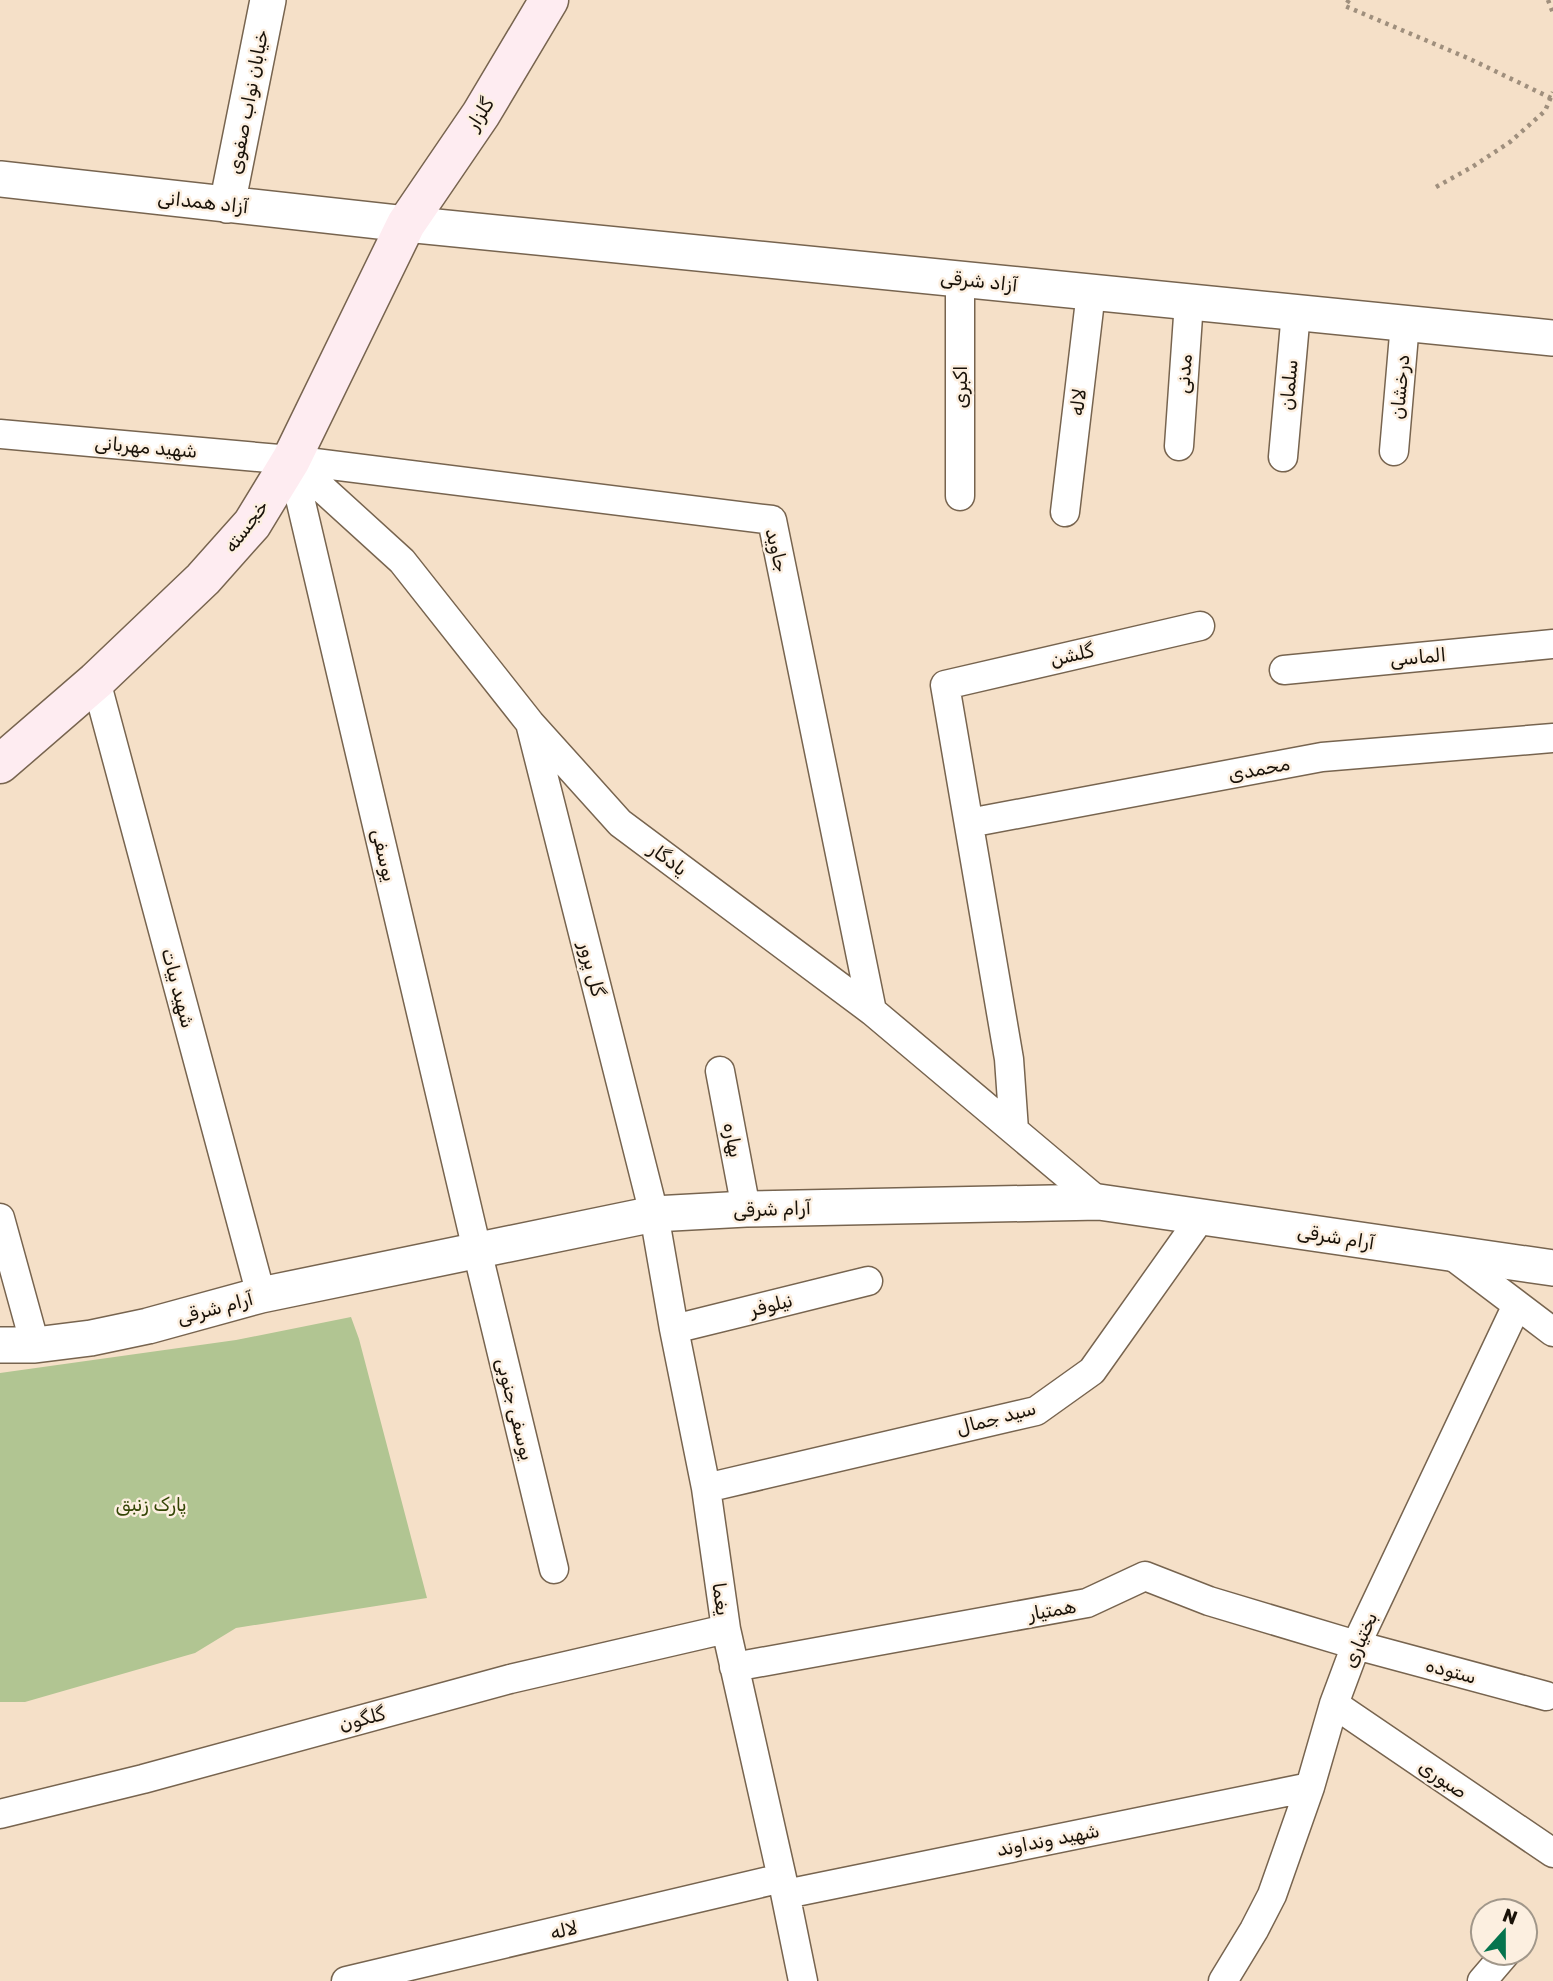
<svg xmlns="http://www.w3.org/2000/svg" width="1553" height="1981" font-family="Rubik,'Noto Sans Arabic',sans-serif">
  <rect width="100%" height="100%" fill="#f5e0c8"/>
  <path fill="#b1c592" d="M351,1317L359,1339L427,1598L236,1628L195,1653L25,1702H0V1373L236,1340Z"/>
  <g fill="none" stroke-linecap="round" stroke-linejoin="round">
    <defs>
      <path id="minor" d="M0,434L291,460L772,520L872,1011
        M1179,446L1189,302
        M1394,451L1405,323
        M1283,457L1296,312
        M291,460L477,1250L554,1569
        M291,460L402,561L530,723L620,823L872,1011L1099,1202
        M960,496V279
        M1065,512L1091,292
        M1284,670L1553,644
        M96,681L261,1295
        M530,723L654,1214L674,1329L706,1488L726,1629L782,1878L803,1981
        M969,823L1322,757L1553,738
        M720,1071L746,1209
        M1014,1130L1009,1059L945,685L1200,626
        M0,1218L35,1345
        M1450,1254L1553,1332
        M674,1329L868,1281
        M706,1488L1036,1411L1092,1371L1202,1216
        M734,1667L1087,1603L1145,1576L1209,1601L1356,1645L1546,1696
        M1334,1704L1553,1853
        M0,1814L143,1779L510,1679L726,1629
        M786,1894L1310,1787
        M346,1981L782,1878
        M1223,1981L1254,1930L1272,1895L1310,1787L1334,1704L1356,1645L1517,1305
        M1482,1981L1506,1953"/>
      <path id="tertiary" d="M0,179L406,224L1553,338
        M227,205L268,0
        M0,1345H35L91,1338L148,1326L261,1295L654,1214L746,1209L1099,1202L1553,1268"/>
      <path id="secondary" d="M0,764L96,681L203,579L252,524L291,460L406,224L481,114L549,0"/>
    </defs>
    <use href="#minor" stroke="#77644f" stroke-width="31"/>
    <use href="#tertiary" stroke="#77644f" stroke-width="38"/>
    <use href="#secondary" stroke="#77644f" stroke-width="41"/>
    <path stroke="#9f8f7d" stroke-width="4.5" stroke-dasharray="3.5 5" stroke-linecap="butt" d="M1349,0L1345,6L1470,59L1553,99
      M1548,0L1553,13
      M1436,187L1472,167L1510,142L1545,111L1553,92"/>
    <use href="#minor" stroke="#fff" stroke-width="28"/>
    <use href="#tertiary" stroke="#fff" stroke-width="35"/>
    <use href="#secondary" stroke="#feecf1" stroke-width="38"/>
  </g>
  <g text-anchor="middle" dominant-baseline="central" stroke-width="5" stroke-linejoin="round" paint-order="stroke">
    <g font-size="19" fill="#191209" stroke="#fcefe0">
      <text transform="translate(248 102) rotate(-79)">خیابان نواب صفوی</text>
      <text transform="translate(480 114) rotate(-57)">گلزار</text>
      <text transform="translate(203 202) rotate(6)">آزاد همدانی</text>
      <text transform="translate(979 281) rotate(6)">آزاد شرقی</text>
      <text transform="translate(1184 374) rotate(-86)">مدنی</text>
      <text transform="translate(1289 385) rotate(-85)">سلمان</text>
      <text transform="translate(960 387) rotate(-90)">اکبری</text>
      <text transform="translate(1400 387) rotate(-85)">درخشان</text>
      <text transform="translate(1078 402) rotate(-83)">لاله</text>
      <text transform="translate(146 447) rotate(5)">شهید مهربانی</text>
      <text transform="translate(246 526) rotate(-53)">خجسته</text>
      <text transform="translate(777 550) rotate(76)">جاوید</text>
      <text transform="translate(1072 655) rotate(-13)">گلشن</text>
      <text transform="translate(1418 657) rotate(-5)">الماسی</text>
      <text transform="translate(1259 769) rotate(-11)">محمدی</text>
      <text transform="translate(384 855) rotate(77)">یوسفی</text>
      <text transform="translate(668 859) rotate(37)">یادگار</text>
      <text transform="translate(592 969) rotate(76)">گل پرور</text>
      <text transform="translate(178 988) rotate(75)">شهید بیات</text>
      <text transform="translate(733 1140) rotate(79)">بهاره</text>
      <text transform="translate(772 1209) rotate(-2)">آرام شرقی</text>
      <text transform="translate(1336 1237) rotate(9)">آرام شرقی</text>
      <text transform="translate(771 1305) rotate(-14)">نیلوفر</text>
      <text transform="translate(215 1308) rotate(-15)">آرام شرقی</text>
      <text transform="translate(515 1409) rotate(76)">یوسفی جنوبی</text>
      <text transform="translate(996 1418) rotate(-15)">سید جمال</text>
      <text transform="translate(721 1599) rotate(82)">یغما</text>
      <text transform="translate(1052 1610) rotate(-10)">همتیار</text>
      <text transform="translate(1360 1640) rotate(-66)">بختیاری</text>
      <text transform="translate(1451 1671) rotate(15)">ستوده</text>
      <text transform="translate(362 1719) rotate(-15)">گلگون</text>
      <text transform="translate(1443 1779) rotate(34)">صبوری</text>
      <text transform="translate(1048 1840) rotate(-11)">شهید ونداوند</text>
      <text transform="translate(564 1930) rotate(-13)">لاله</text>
    </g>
    <g font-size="19" fill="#334505" stroke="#fcefe0">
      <text x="151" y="1504">پارک زنبق</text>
    </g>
  </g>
  <g transform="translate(1504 1932) rotate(21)"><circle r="33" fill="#fcefe0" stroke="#a1978a" stroke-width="2"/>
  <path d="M0-5L12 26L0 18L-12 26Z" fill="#05744e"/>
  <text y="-10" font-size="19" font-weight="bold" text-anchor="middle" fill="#191209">N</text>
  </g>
</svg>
